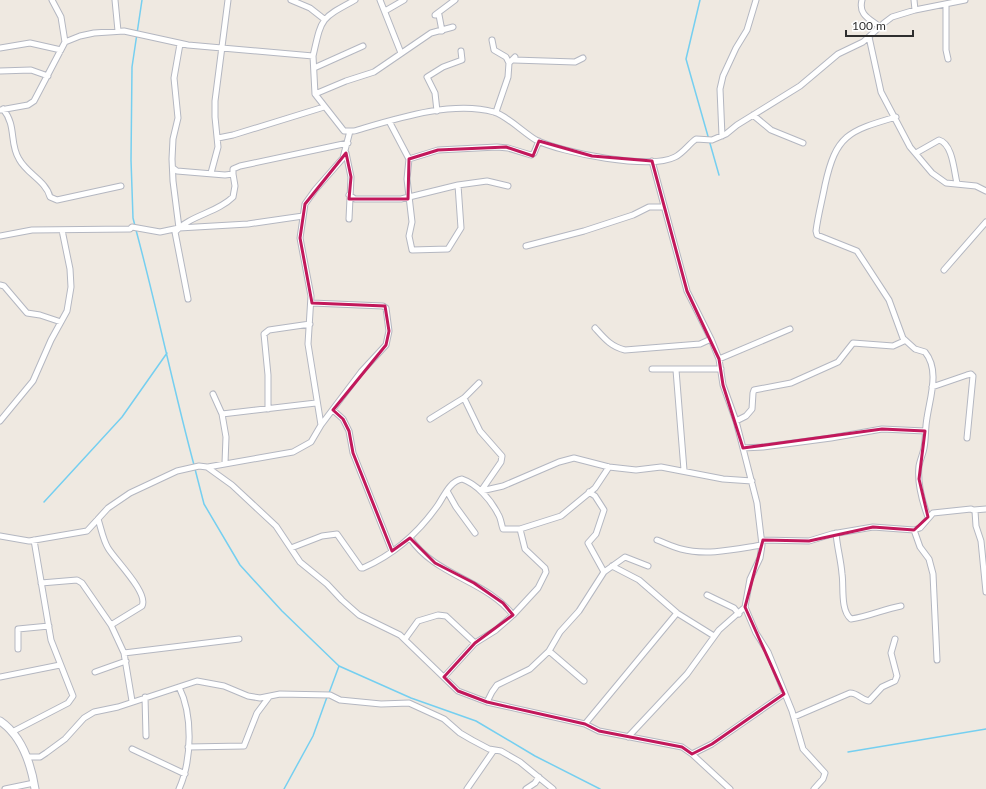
<svg xmlns="http://www.w3.org/2000/svg" width="986" height="789" font-family="Lato,sans-serif">
  <rect width="100%" height="100%" fill="#efe9e1"/>
  <g fill="none" stroke-linecap="round" stroke-linejoin="round">
    <path stroke="#75cff0" stroke-width="1.5" d="M700,0L686,59L719,175
      M135,226L133,218L131,160L132,67L142,0
      M136,230C157,308 173,387 194,465
      M195,469L204,504L240,565L282,611L339,666L411,698L476,721L535,756L600,789
      M44,502L122,417L167,353
      M329,693L339,666
      M848,752L986,729
      M284,789L313,736L327,697"/>
    <defs>
      <path id="minor" d="M115,0L118,31
        M291,0L310,8L324,19
        M380,0L401,53
        M862,0C858,15 870,19 880,27
        M914,0L915,10
        M946,4V50L948,59
        M385,11L404,0
        M442,31L439,15H435L455,0
        M869,37L881,92L910,147L932,173L946,183L976,186L986,191
        M492,40L494,50L506,57L509,63
        M65,42L80,36L94,33L124,31L188,45L313,56L315,94L344,131H354C395,119 452,100 494,112C506,115 524,133 536,140C562,153 650,170 675,157C683,153 689,144 696,139L712,140L726,134L737,125L800,86L838,54L863,42L884,23L892,17L915,10L965,0
        M0,48L30,43L61,50
        M313,56C322,17 320,19 355,0
        M314,68L363,46
        M0,71L31,70L48,76
        M315,94L346,81L374,72L431,33L453,27
        M3,109C17,126 9,143 19,159C27,174 46,181 50,197L57,200L121,186
        M0,110L28,105L34,101L65,42L61,17L52,0
        M437,111L435,93L427,77L443,67L462,60L461,51
        M496,112L508,77L509,63L515,57L514,60L575,62L583,58
        M753,115L771,130L803,143
        M389,121L409,159L407,179L412,222L409,236L412,250L448,249L461,228L458,185
        M722,136L720,89L723,76L736,48L747,30L756,0
        M218,138L233,135L324,107
        M346,153L351,177L349,219
        M916,153L939,140C953,144 954,172 957,183
        M409,159L438,150L497,147L508,148L531,155L534,153L539,141
        M652,161L687,291L711,339L719,359L723,385L736,421L757,503L762,545L760,558L750,579L745,607L756,633L768,652L792,711L803,749L825,773L823,779L814,789
        M173,168L177,171L225,175L233,174V169L240,166L348,143
        M211,173L218,147L215,117V101L228,0
        M349,195L355,199H401L458,185L487,181L508,186
        M179,228L173,181L172,159L173,139L178,118L174,78L180,44
        M0,236L32,230L130,229L132,227L160,232L179,228L248,224L303,216
        M526,246L584,231L633,215L649,207H664
        M944,270L986,222
        M0,285L4,286L27,313L40,315L61,322
        M188,299L175,232C190,215 217,213 233,197L235,186L233,174
        M312,303L383,306L386,308L389,331L386,345L361,372L321,425
        M595,328C604,338 611,347 625,350L700,344L711,339
        M904,339L915,349L925,352C940,370 930,397 927,418C925,428 926,438 924,448C923,454 920,460 919,466C917,484 922,501 928,517
        M719,359L790,329
        M652,369H721
        M676,370L684,470
        M932,387L967,375L971,374L973,376L967,438
        M213,394L222,414
        M464,398L480,431L502,456L501,462L481,491
        M268,409V375L264,334L269,330L310,324
        M333,410L343,419L349,431L353,453L392,551
        M430,419L464,398L479,383
        M0,421L33,381L51,340L67,311L71,287L70,269L62,230
        M736,421L746,416L752,409L753,393L754,390L791,383L838,362L853,343L893,346L904,341L889,300L857,251L817,235L816,231C818,215 822,201 825,185C836,135 848,131 896,117
        M743,448L763,447L831,438L882,429L925,431
        M225,463L226,437L222,414L316,403
        M208,467L293,452L311,442L321,425L308,344L311,296L300,238L305,204L315,190L343,158L350,131
        M447,491L456,507L475,533
        M481,491L503,486L559,462L574,458L609,467L636,470L661,467L723,479L752,481
        M589,492L595,496L604,510L596,534L588,543L604,572
        M974,510L986,509
        M98,519C101,528 103,540 108,548C115,560 149,593 142,606L111,625
        M914,530L920,547L929,559L933,574L937,660
        M836,533C837,547 841,560 842,574C844,586 840,610 851,619C868,617 884,609 901,606
        M0,536L29,541L87,531L108,508L130,493L177,471L199,466L207,467L232,485L276,526L300,562L327,584L342,600L359,615L400,635L458,691L487,702L585,724L599,731L682,747L692,754L730,789
        M410,538C435,576 486,580 513,615
        M657,540C665,543 673,547 681,549C707,556 736,549 762,545
        M762,540L809,541L832,534L873,527L914,530L920,528L933,513L971,509L975,511L976,526L981,541L986,592
        M291,548L322,536L337,534L361,568H363C393,555 419,532 438,505C444,496 450,481 462,479C477,484 491,500 498,514C501,518 501,524 503,529H520L561,516L595,488L609,467
        M612,566L639,580L677,613L714,636
        M41,583L77,580L82,583L111,625L124,653L132,701
        M707,595L734,608L739,614
        M405,639L418,621L438,615L446,616L475,643
        M18,649V629L49,626
        M549,651L584,681
        M124,653L239,639
        M95,672L126,661
        M0,677L60,665
        M444,677L475,643L496,630L513,615L538,588L546,572L545,568L525,549L520,529
        M179,687C193,715 192,760 179,789
        M145,697L146,736
        M487,702L492,692L497,685L530,669L549,651L560,632L579,611L604,572L625,557L648,566
        M794,717L850,693C858,693 861,700 869,701L882,687L895,681L897,676L891,653L895,639
        M585,724L677,613
        M12,732L68,703L73,696L51,640L34,540
        M628,737L687,674L719,630L745,607
        M188,747L244,746L257,713L269,697
        M132,749L185,774
        M692,754L712,744L784,694
        M27,757H40L46,753L65,739L84,718L94,712L118,707L197,681L224,686L248,696L260,698L280,694L330,695L340,700L381,704L409,703L444,719L460,733L472,740L489,749L501,751L520,762L553,789
        M5,789L34,783
        M467,789L494,750
        M526,789L535,783L539,777"/>
      <path id="secondary" d="M0,721C22,736 31,764 35,789"/>
    </defs>
    <use href="#minor" stroke="#b4b7c1" stroke-width="7"/>
    <use href="#secondary" stroke="#b4b7c1" stroke-width="9"/>
    <use href="#minor" stroke="#fff" stroke-width="5"/>
    <use href="#secondary" stroke="#fff" stroke-width="7"/>
  </g>
  <path fill="none" stroke="#c2185b" stroke-width="3" stroke-linejoin="round" d="M539,141L592,156L652,161L687,291L719,359L723,385L743,448L882,429L925,431L919,479L928,517L914,530L873,527L809,541L763,540L745,607L784,694L712,744L692,754L682,747L599,731L585,724L487,702L458,691L444,677L475,643L513,615L503,603L474,583L435,563L410,538L392,551L353,453L349,431L343,419L333,410L386,345L389,331L385,306L312,303L300,238L305,204L346,153L351,177L349,199H408L409,159L438,150L506,147L533,156Z"/>
  <path d="M846 30v6h67v-6" fill="none" stroke="#2e2e2e" stroke-width="2"/>
  <text x="852" y="30" font-size="12" fill="#2e2e2e" stroke="#ffffff" stroke-width="3" paint-order="stroke">100 m</text>
</svg>
